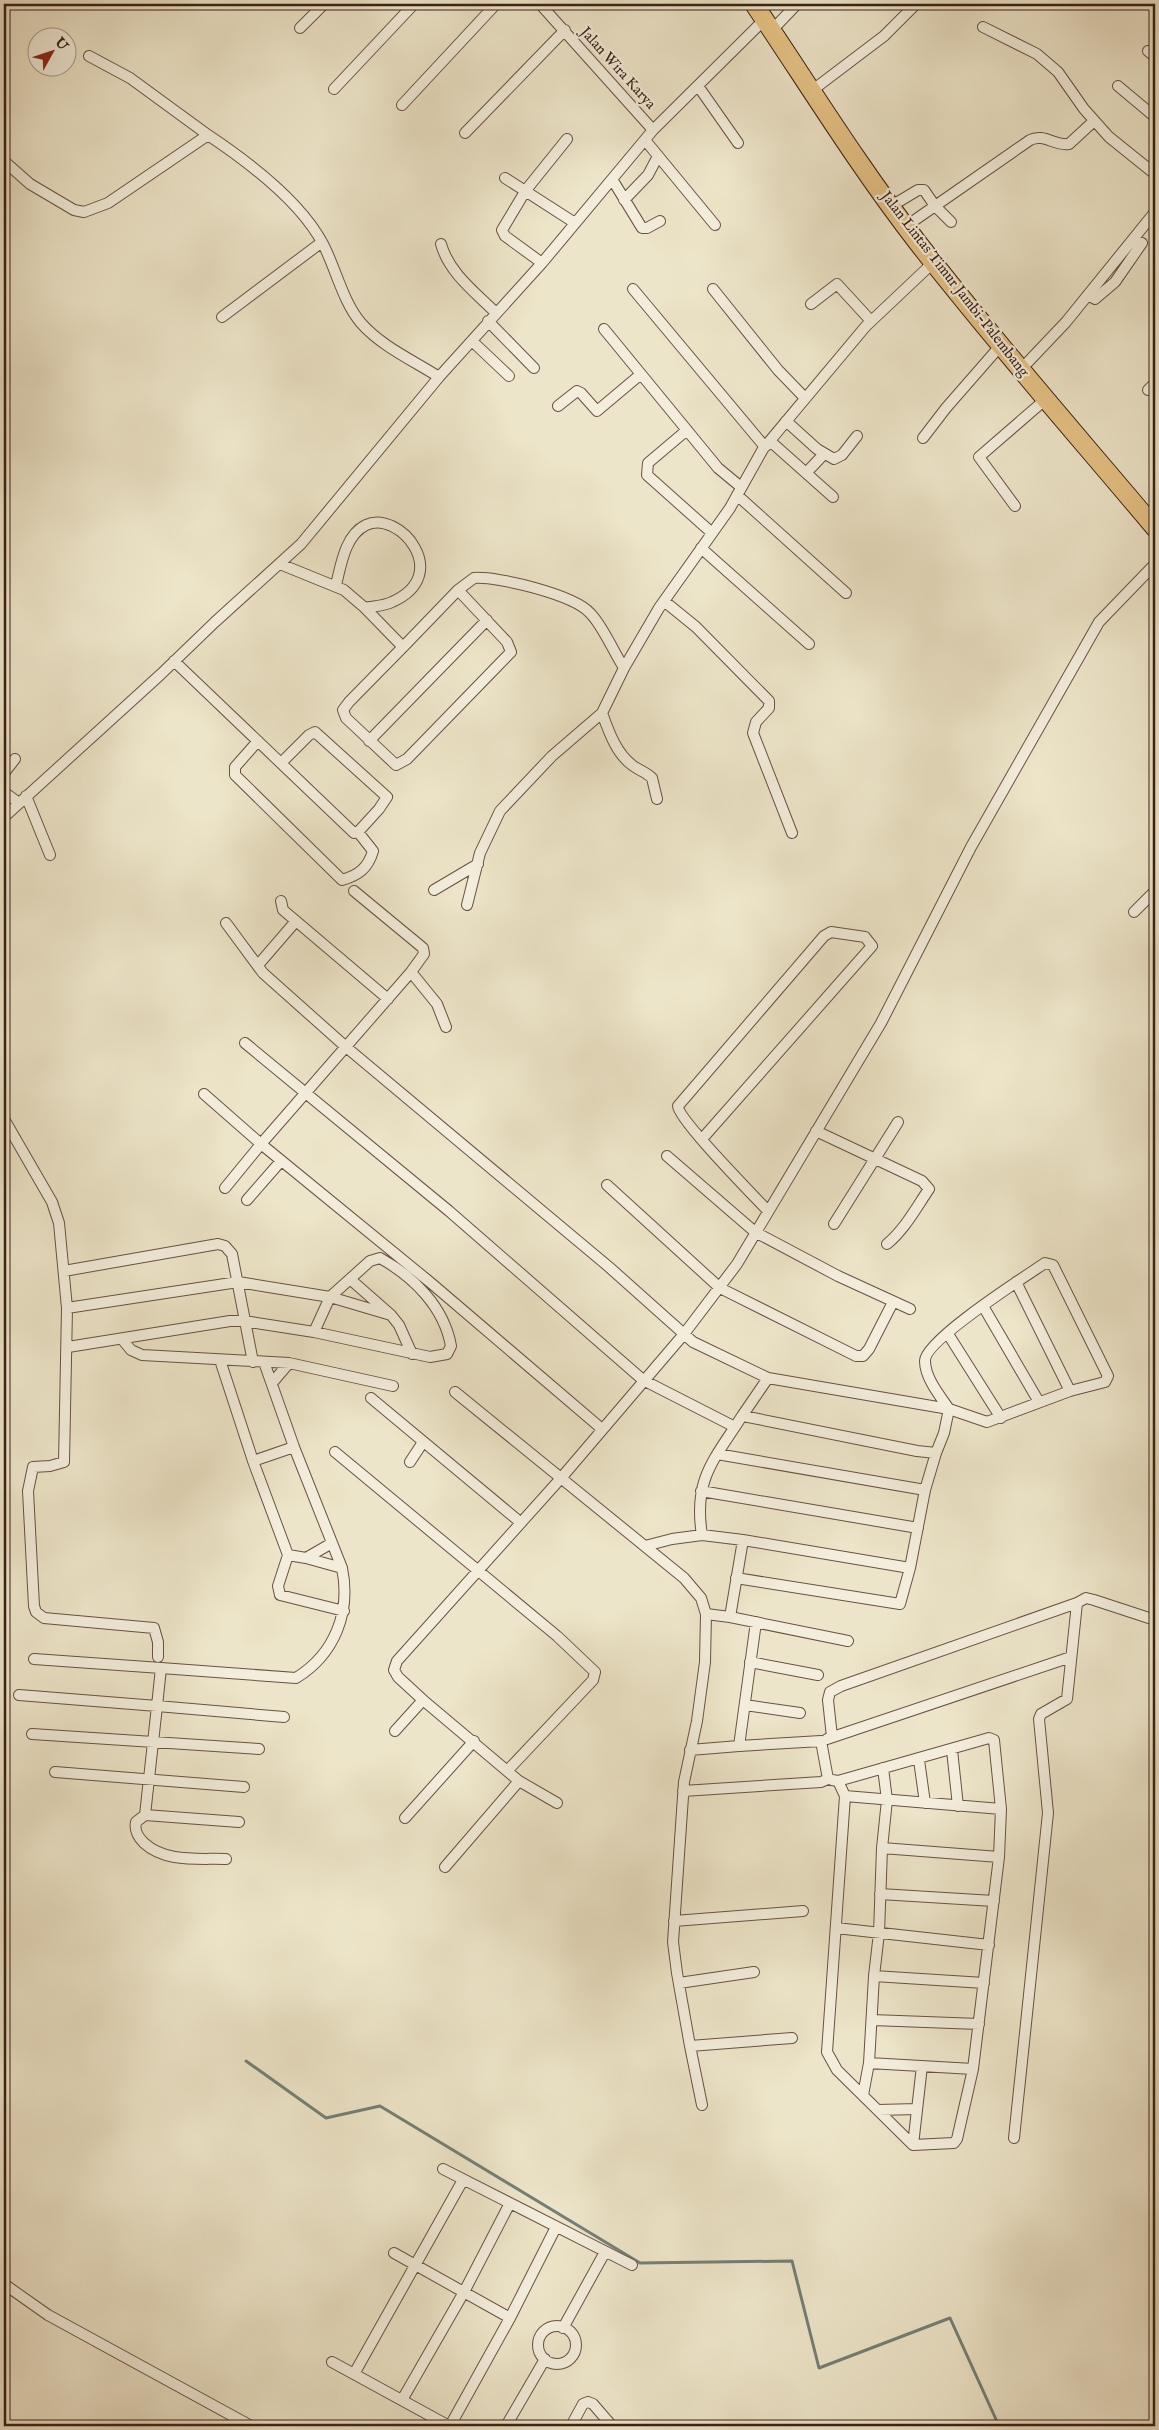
<svg xmlns="http://www.w3.org/2000/svg" width="1159" height="2430" font-family="'IM FELL English',serif">
  <rect width="100%" height="100%" fill="#ede5c9"/>
  <filter id="stains"><feTurbulence type="fractalNoise" baseFrequency=".004" numOctaves="4"/><feColorMatrix values="0 0 0 0 .2 0 0 0 0 .09 0 0 0 0 .02 0 0 0 .5 -.17"/></filter>
  <radialGradient id="worn" r=".72"><stop offset=".6" stop-color="#630" stop-opacity="0"/><stop offset="1" stop-color="#630" stop-opacity=".3"/></radialGradient>
  <g fill="none" stroke-linecap="round" stroke-linejoin="round">
    <path stroke="#738077" stroke-width="3" d="M246,2061L326,2118L380,2106L640,2263L792,2261L819,2368L950,2318L999,2426"/>
    <defs>
      <path id="minor" d="M540,4L653,130
        M776,26L797,4
        M983,27L1037,54L1058,72L1084,109L1109,137L1155,174
        M300,28L324,4
        M1148,51L1155,57
        M89,56L130,78L208,135
        M698,86L738,143
        M818,86L884,36L916,4
        M1118,86L1155,117
        M334,89L414,4
        M402,105L496,4
        M465,133L565,30
        M645,140L715,225
        M4,161L30,184L74,210L84,212L108,203L208,135C247,161 301,202 323,244C336,269 343,302 361,323C381,346 414,361 439,377
        M505,178L575,223
        M612,179L642,228H647L660,221
        M624,200L648,175L658,156
        M898,202L918,190H924L935,206L912,222
        M951,222L935,206L1030,140C1044,133 1054,146 1069,144L1094,121
        M441,244C449,273 475,292 496,313
        M542,263L505,236L502,230L526,190L567,139
        M633,289L765,447
        M713,289L778,370L805,398
        M1088,295L1095,299L1115,282L1142,243
        M811,304L837,284L871,321
        M222,317L322,242
        M488,321L534,368
        M604,329L718,468L741,487
        M472,341L509,376
        M1028,362L1066,322L1155,212
        M1148,390L1155,383
        M558,406L577,391L581,393L597,411L641,374
        M786,421L817,449L834,459L842,455L857,436
        M687,430L648,463L647,475L712,533
        M923,438L946,408L1001,345
        M770,441L833,497
        M806,473L824,454
        M737,495L846,593
        M1015,506L979,457L1046,399
        M701,548L809,644
        M280,564L344,590L365,608L403,647L458,590L474,578C498,576 574,595 590,613C603,626 613,651 624,668
        M336,585C341,565 345,535 366,525C399,509 454,575 392,602C384,606 374,606 365,608
        M664,601L696,627L769,701V708L756,722L753,733L792,833
        M403,647L349,702L343,710L346,718L396,765L407,759L511,652L507,642L458,590
        M174,661L354,833L358,832L379,809L387,797L315,732L309,735L281,763
        M258,741L235,767V775L342,880C359,875 368,868 373,851L358,832
        M369,741L487,620
        M4,773L15,759
        M4,792L19,803
        M26,796L50,855
        M657,799L652,778C646,772 638,770 632,765C616,753 609,732 602,713L624,668L659,608L730,508L763,449L866,326L937,259
        M4,817L160,675L215,622L301,544L439,377L542,263L653,130L766,18
        M434,890L478,864
        M354,891L423,948L424,954L411,972L261,1144L431,1283L602,1429
        M281,901L283,910L296,921L388,999
        M467,905L480,853L500,811L552,756L602,713
        M1134,912L1155,891
        M226,923L263,973L346,1047L609,1267L693,1342L768,1378L949,1409L987,1422L1070,1391L1105,1382L1108,1376L1053,1265L1045,1263C1026,1276 924,1341 925,1361C925,1378 940,1396 949,1409L944,1433L936,1453L917,1451L743,1416
        M258,965L296,921
        M411,972L437,1004L446,1027
        M245,1043L449,1211L643,1380L735,1427
        M204,1094L261,1144L225,1188
        M4,1119L52,1202L59,1223L67,1308L64,1462L50,1466L33,1467L28,1491L34,1606L36,1612L44,1618L154,1628L158,1642V1657
        M816,1131L922,1181L929,1189C916,1208 905,1229 887,1244
        M702,1139L872,946L865,937L831,932L824,936L678,1106C678,1119 754,1196 768,1211
        M667,1156L755,1232L838,1276L910,1309
        M607,1185L720,1288L856,1356H863L869,1349L893,1302
        M247,1200L281,1161
        M834,1224L898,1122
        M64,1271L218,1244L225,1246L232,1254L253,1362
        M350,1279L391,1315L399,1325L412,1354
        M1016,1282L1070,1391
        M983,1306L1039,1402
        M67,1308L238,1282L330,1297L391,1315
        M948,1334L1001,1418
        M122,1339L131,1350L142,1355L289,1363L393,1386
        M68,1347L230,1321H244L314,1332L430,1357L447,1354L451,1346C444,1307 414,1277 380,1258L370,1261L330,1297L314,1332
        M220,1360L253,1461L288,1555L306,1558L332,1543
        M264,1362L294,1447L342,1568C351,1612 335,1654 296,1678L161,1668L157,1706L284,1717
        M272,1383L289,1363
        M455,1392L684,1578L701,1598L706,1614L705,1662L697,1721L684,1782L673,1942L677,1973L690,2046L792,2038
        M371,1398L520,1522
        M335,1452L557,1636L595,1672L593,1680L508,1770
        M717,1454L925,1490
        M253,1461L294,1447
        M410,1462L423,1442
        M701,1491L918,1528
        M702,1535C693,1479 714,1460 742,1416C751,1403 759,1391 768,1378
        M645,1546L672,1539L702,1535L743,1540L910,1568
        M288,1555L278,1586L280,1595L344,1611
        M306,1558L342,1568
        M736,1578L900,1604L910,1568L925,1490L936,1453
        M706,1614L730,1617L743,1540
        M730,1617L848,1641
        M34,1659L161,1668
        M750,1662L818,1675
        M19,1695L157,1706L145,1815L136,1822C134,1831 138,1837 144,1843C166,1863 198,1858 226,1859
        M423,1700L519,1781L557,1803
        M745,1705L800,1713
        M395,1731L423,1700L398,1677L394,1670L397,1661L562,1477L684,1334L737,1264L881,1023L971,847L1099,622L1155,564
        M32,1734L259,1749
        M832,1737L828,1700L830,1692L841,1686L1077,1603
        M827,1739L1071,1657
        M690,1750L739,1746L756,1622
        M952,1750L958,1806
        M919,1760L925,1803
        M55,1772L244,1787
        M832,1780L838,1781L845,1796L1001,1809
        M838,1781L989,1738L994,1740L1001,1809L999,1857L973,2069L957,2139L954,2143L913,2145L837,2070L827,2052L845,1796
        M683,1791L821,1782L828,1779L821,1741L739,1746
        M145,1815L239,1822
        M405,1818L474,1741
        M882,1848L999,1857
        M445,1867L519,1781
        M880,1894L994,1901
        M674,1921L803,1911
        M836,1928L989,1945
        M874,1976L984,1983
        M679,1983L754,1972
        M872,2020L979,2024
        M690,2046L702,2105
        M869,2063L973,2069
        M863,2095L869,2063L874,1976L879,1933L882,1848L887,1800L883,1768
        M878,2110L917,2109
        M1014,2138L1048,1813L1039,1719L1041,1714L1067,1699L1077,1603L1086,1598L1094,1600L1155,1620
        M913,2145L922,2066
        M443,2169L632,2265
        M394,2253L510,2318
        M4,2284L48,2315L251,2426
        M538 2345a19 19 0 1 1 38 0a19 19 0 1 1-38 0Z
        M563,2328L605,2252
        M332,2362L449,2426
        M354,2374L463,2180
        M402,2400L464,2292L510,2203
        M450,2426L510,2318L556,2227
        M506,2426L545,2359
        M571,2426L583,2404L588,2402L593,2404L612,2426"/>
      <path id="trunk" d="M754,4C808,84 859,167 918,243C994,341 1076,434 1155,528"/>
    </defs>
    <use href="#minor" stroke="#675243" stroke-width="12"/>
    <use href="#trunk" stroke="#3a2116" stroke-width="20"/>
    <use href="#minor" stroke="#f3eedc" stroke-width="10"/>
    <use href="#trunk" stroke="#e6c284" stroke-width="18"/>
  </g>
  <g text-anchor="middle" dominant-baseline="central" stroke-width="4.5" stroke-linejoin="round" paint-order="stroke">
    <g font-size="15" fill="#3a2116" stroke="#f3eedc">
      <text transform="translate(618 68) rotate(48)">Jalan Wira Karya</text>
      <text transform="translate(955 284) rotate(52)">Jalan Lintas Timur Jambi-Palembang</text>
    </g>
  </g>
  <rect width="1159" height="2430" fill="none" stroke="#ede5c9" stroke-width="20"/>
  <rect x="5" y="5" width="1149" height="2420" fill="none" stroke="#3a2116" stroke-width="2.5"/>
  <rect x="10" y="10" width="1139" height="2410" fill="none" stroke="#3a2116"/>
  <g transform="translate(52 52) rotate(50)"><circle r="24" fill="#f3eedc" stroke="#a99c8d"/>
  <path d="M0-4L9 19L0 12L-9 19Z" fill="#8f2418"/>
  <text y="-8" font-size="14" font-weight="bold" text-anchor="middle" fill="#3a2116">U</text>
  </g>
  <rect width="100%" height="100%" filter="url(#stains)"/>
  <rect width="100%" height="100%" fill="url(#worn)"/>
</svg>
